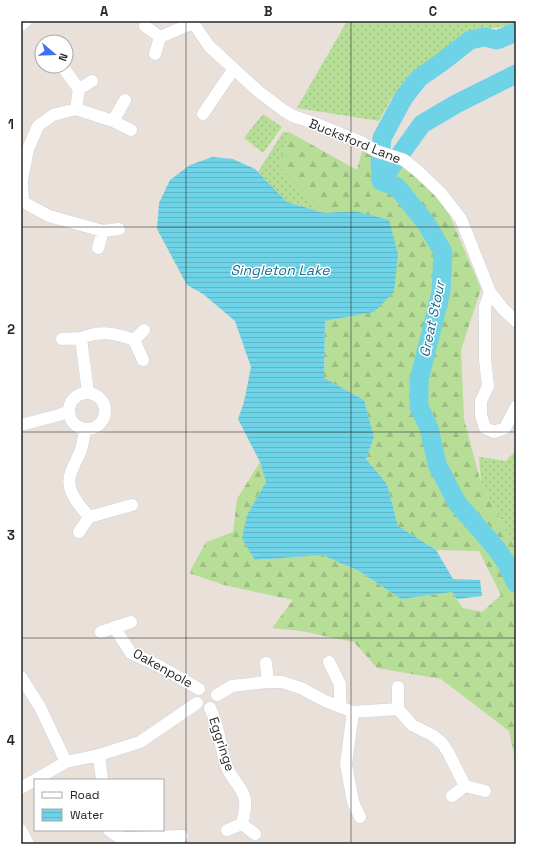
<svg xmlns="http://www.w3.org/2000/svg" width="537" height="865" font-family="'Space Grotesk',sans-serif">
  <defs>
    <pattern id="grass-dots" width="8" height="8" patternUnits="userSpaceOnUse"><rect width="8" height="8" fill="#b6de97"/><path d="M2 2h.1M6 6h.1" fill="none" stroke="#9cbe82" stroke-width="1.8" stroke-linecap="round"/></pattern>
    <pattern id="forest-firs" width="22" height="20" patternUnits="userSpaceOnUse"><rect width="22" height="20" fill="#b6de97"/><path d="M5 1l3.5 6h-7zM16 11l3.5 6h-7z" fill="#9cbe82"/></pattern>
    <pattern id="water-rules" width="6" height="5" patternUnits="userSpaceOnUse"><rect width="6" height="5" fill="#6fd3e7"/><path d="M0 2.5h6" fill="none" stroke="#60b5c6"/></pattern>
  </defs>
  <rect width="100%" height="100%" fill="#e9e0d9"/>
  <path fill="url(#grass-dots)" d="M347,21H516V25L485,29L464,35L453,46L411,72L390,101L379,121L297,108Z
    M263,114L282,127L263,153L244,138Z
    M283,132H289L280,165L324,213L287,202L258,172Z
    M516,450V549L481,483L479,457L506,461Z"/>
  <path fill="url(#forest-firs)" d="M289,132L357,170L362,151L414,170L447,209L481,289L461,350L464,419L481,483L516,549V763L509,731L441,679L377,668L354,642L301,631L272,628L293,600L224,585L189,573L206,542L233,532L237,499L260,462L266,482L247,515L255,560L322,555L359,571L401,599L452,592L463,608L482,612L501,595L479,551L436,550L398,526L387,484L366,459L374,437L364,400L324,378L325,321L374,312L355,211L324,213L279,167Z"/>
  <path fill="url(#water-rules)" d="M212,157L233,159L255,169L287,202L324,213L355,211L389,220L398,254L394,292L374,312L325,321L324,378L364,400L374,437L366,459L387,484L398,526L436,550L453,579L480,580L482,596L457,599L452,592L401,599L359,571L322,555L255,560L242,539L247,515L266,482L260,462L238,419L244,402L251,367L235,321L203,294L187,285L157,229L159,203L170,180L190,165Z"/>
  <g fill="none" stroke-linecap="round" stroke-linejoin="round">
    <path stroke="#6fd3e7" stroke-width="19" d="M516,32L497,40L485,37L470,40L442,62L419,78L404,97L382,138L380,160L381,181L397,187L426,223L443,252L441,292L419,380V407L429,428L437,464L457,503L496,548L507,564L516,583
      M381,181L422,124L456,104L516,74"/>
    <defs>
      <path id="minor" d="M192,21L209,46L258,91L283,110L293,116L317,124L361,142L376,151L404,160L419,172L440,192L461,219L490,292L503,309L516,321
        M21,25L26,21
        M145,26L160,37L155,54
        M160,37L193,23
        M62,66L79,89L76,109
        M79,89L92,81
        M203,114L226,80L234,69
        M113,121L125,100
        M119,229L103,231L49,216L23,202L22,181L28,149L38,126L53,115L76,109L113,121L131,130
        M98,248L103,231
        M490,292L485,307V359L488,386L481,401V415L485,428L494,432L505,428L516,407
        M62,339L81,338
        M134,340L144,330
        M88,392L81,338C101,330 115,333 134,340L143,360
        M69 411a18 18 0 1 1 36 0a18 18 0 1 1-36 0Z
        M21,425L59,415L69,411
        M85,429C84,436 83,444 81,450C74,468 63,478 74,497C78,504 84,511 89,517L132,505
        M79,532L89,517
        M114,627L131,653L159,666L199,689
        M101,632L131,622
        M329,662L340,684V707
        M266,663L268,682
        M21,677L40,707L66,762
        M217,695L232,686L268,682H282L301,688L325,701L353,712L398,709
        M210,708C220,728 220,748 227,767C231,779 243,787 245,800C246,808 244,816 242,824
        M398,709L412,725L432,735L442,743L448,752L465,786
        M398,709V687
        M353,712L346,764L353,802L360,817
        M99,755L102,780
        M21,788L66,762L99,755L140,742L197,703
        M452,796L465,786L485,791
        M21,830L28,844
        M109,830L117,836L125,838L182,836
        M227,830L242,824L255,834"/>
    </defs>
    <use href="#minor" stroke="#ced3e0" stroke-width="13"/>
    <use href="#minor" stroke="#fff" stroke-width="12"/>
  </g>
  <path fill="none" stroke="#272727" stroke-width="1" stroke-opacity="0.55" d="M186,21V844M351,21V844M21,227H516M21,432H516M21,638H516"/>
  <g text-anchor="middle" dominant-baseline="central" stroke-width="3" stroke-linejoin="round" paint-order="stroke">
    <g font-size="13" fill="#272727" stroke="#fff">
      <text transform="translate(355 141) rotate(22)">Bucksford Lane</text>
      <text transform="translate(163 668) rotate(29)">Oakenpole</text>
      <text transform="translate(222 744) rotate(72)">Eggringe</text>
    </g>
    <g font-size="14" font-style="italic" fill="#13708e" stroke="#fff">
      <text x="280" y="270">Singleton Lake</text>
      <text transform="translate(432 319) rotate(-78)">Great Stour</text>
    </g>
  </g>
  <rect width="537" height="865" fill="none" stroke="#ffffff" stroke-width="44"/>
  <rect x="34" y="779" width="130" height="52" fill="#ffffff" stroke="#a9a9a9"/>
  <rect x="42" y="792" width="20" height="6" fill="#ffffff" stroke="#a9a9a9"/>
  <text x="70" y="799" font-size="12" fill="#272727">Road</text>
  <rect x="42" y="809" width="20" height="12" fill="url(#water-rules)" stroke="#a9a9a9"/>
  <text x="70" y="819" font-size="12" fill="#272727">Water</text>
  <g transform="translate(54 54) rotate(109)"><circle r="19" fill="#ffffff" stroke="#a9a9a9"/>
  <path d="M0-3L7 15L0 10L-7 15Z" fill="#3f71f0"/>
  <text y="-6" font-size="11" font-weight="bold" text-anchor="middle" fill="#272727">N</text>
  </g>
  <rect x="22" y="22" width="493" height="821" fill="none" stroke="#272727" stroke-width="1.5"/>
  <g font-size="13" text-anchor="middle" font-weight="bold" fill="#272727">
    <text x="104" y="16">A</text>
    <text x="268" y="16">B</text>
    <text x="433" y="16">C</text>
    <text x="11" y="129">1</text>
    <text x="11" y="334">2</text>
    <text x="11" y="540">3</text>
    <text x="11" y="745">4</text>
  </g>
</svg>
